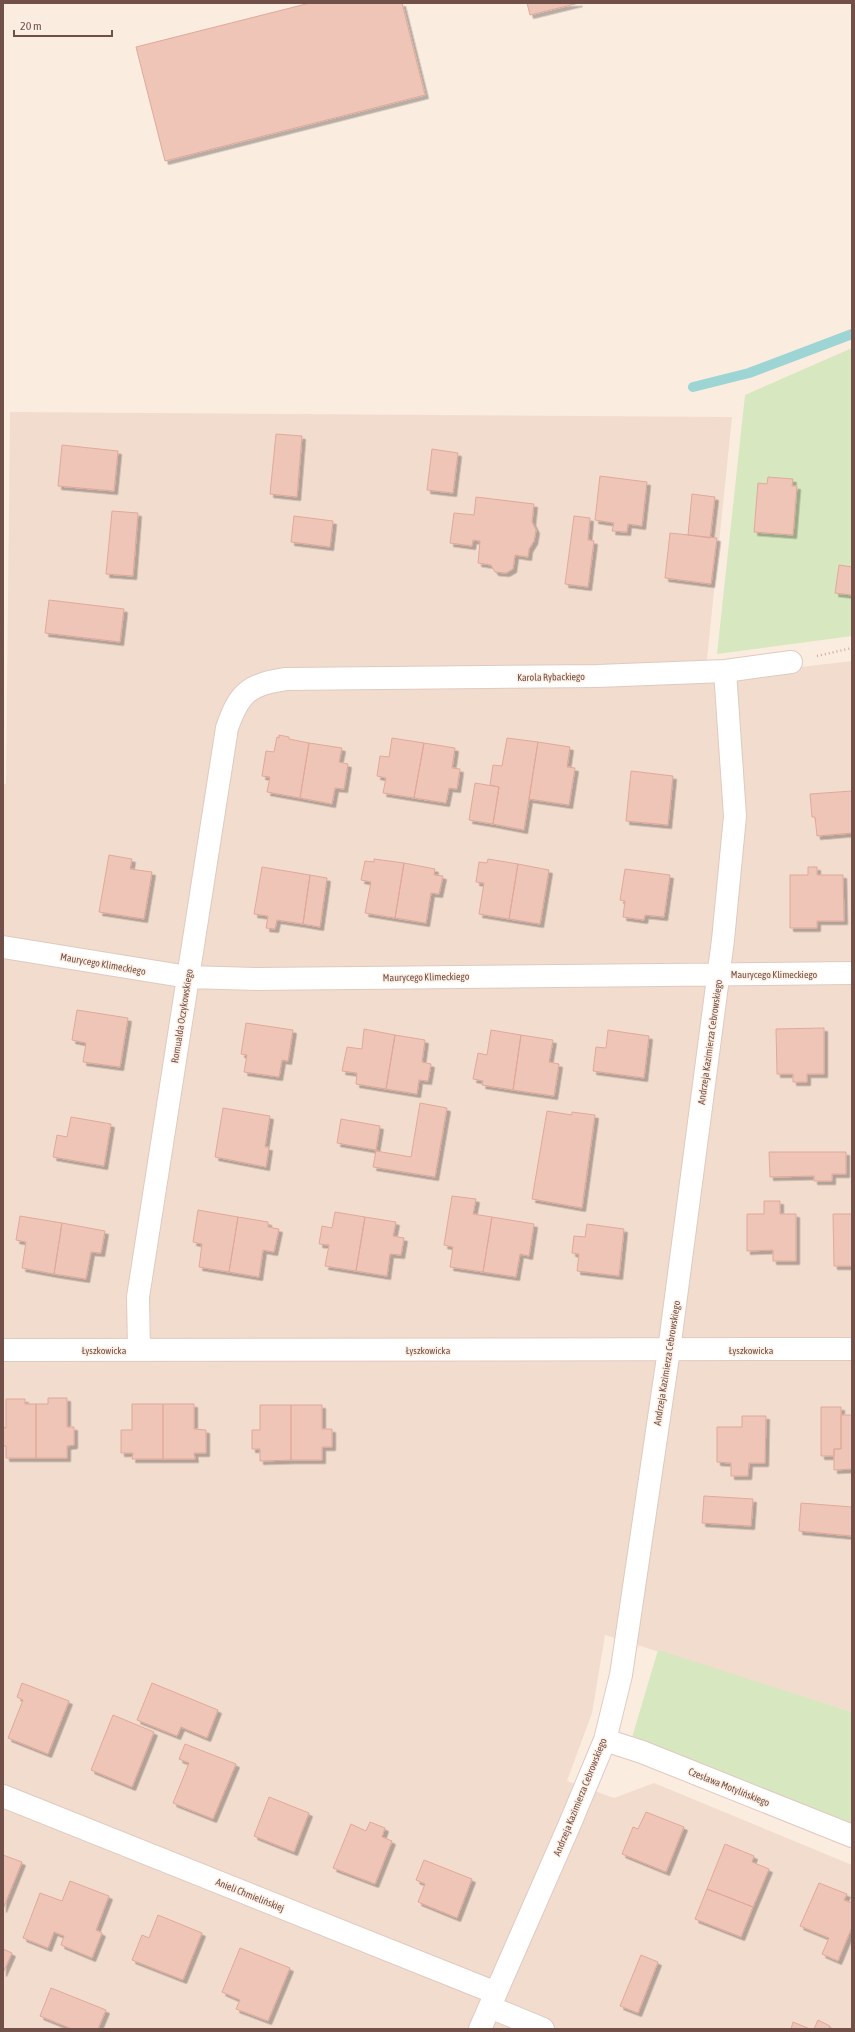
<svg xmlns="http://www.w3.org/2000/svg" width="855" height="2032" font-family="'Asap Condensed',sans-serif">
  <defs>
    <filter id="shadow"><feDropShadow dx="3.5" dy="3.5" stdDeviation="0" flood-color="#0004"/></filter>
  </defs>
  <rect width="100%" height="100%" fill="#fbece0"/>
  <path fill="#f2dcce" d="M10,412L732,417L705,678L852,661V1712L605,1635L592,1713L567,1781L614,1798L654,1783L852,1865V2029H3V784H6Z"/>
  <path fill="#d7e7bf" d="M852,348V636L717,654L745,395Z
    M658,1650L852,1712V1830L628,1751Z"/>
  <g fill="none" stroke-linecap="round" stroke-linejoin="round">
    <path stroke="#9cd5d3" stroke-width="10" d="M693,387L749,373L852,334"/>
  </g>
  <path fill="#efc5b8" stroke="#e1a899" filter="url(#shadow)" d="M310,3H402L425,95L165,161L136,47Z
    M527,3H579L530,15Z
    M276,434L302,436L297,497L270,494Z
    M62,445L118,451L114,491L58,486Z
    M432,449L458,453L453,493L427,490Z
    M600,476L647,482L642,526L628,524L627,532L612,531L614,523L595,520Z
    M768,477L793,479L792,486H797L793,535L754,532L758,483L767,484Z
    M692,494L715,497L710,538L688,535Z
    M476,497L534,504L532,522L536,530L534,541L529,549L528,557L515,555L513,569L506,573L495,572L491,565L478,563L480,541L473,540L472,546L450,543L454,513L474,515Z
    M112,511L138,513L133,576L106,574Z
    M294,516L333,521L330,547L291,542Z
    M574,516L590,518L588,540L594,541L588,587L565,584Z
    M670,533L717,538L711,584L665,578Z
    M839,565L852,567V595L835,593Z
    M49,600L124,609L120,642L45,633Z
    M279,735L289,737V739L309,743L300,798L267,792L270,777L262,776L266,751L274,752L277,737L279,738Z
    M392,738L424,743L414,798L383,793L386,778L377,776L380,756L389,757Z
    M507,738L538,742L524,830L493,824L499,787L490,785L493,765L502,766Z
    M538,742L570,747L567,767L575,768L569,805L529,799Z
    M309,743L342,748L339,762L348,764L344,789L335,788L332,804L300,798Z
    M424,743L455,748L452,768L460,769L457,789L449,788L446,803L414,798Z
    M631,771L673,776L668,825L626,821Z
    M475,783L499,787L493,824L469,820Z
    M852,791V833L817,836L815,817H812L810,794Z
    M109,855L132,859L130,869L152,872L144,919L99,912Z
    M374,859L404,863L395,918L365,913L371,882L361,880L365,861L374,862Z
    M488,859L518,864L509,919L479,914L484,883L476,882L479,862L487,863Z
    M404,863L435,869L434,875L443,876L439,894L431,893L426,923L395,918Z
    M518,864L549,870L540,924L509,919Z
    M262,867L310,875L303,924L277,920L275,929L266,928L268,916L254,914Z
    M808,867H817V875H843L844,921H817V928H790V875H808Z
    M625,869L670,875L664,917L645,915L644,920L623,917L625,901L620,900Z
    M310,875L327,878L320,927L303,924Z
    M77,1010L128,1018L120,1067L83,1062L86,1043L72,1040Z
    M246,1023L293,1030L288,1061L282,1060L279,1077L244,1072L247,1055L241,1054Z
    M824,1028V1074H807V1082H793V1074H777L776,1029Z
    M364,1029L395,1035L386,1089L356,1084L357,1073L342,1071L347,1047L362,1049Z
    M491,1030L521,1035L513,1090L482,1085L483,1081L473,1079L478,1053L487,1055Z
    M608,1030L649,1036L644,1078L593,1071L596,1047L606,1048Z
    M395,1035L425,1040L422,1062L431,1064L428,1081L419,1080L417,1094L386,1089Z
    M521,1035L553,1040L549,1062L559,1064L554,1096L513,1090Z
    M420,1103L447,1108L435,1177L373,1167L376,1151L411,1157Z
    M223,1108L270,1116L265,1147H269L266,1167L215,1157Z
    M547,1111L572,1115V1112L595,1115L582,1208L532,1199Z
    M71,1117L111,1124L104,1166L53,1157L57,1135L67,1137Z
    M341,1119L380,1126L376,1150L337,1143Z
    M769,1152H846V1174H832V1181H814V1176L770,1177Z
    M452,1196L476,1199L473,1214L492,1217L483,1272L450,1267L453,1247L444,1245Z
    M764,1201H780V1214H796V1261H773V1250L747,1251V1214H764Z
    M198,1210L238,1217L229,1272L199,1267L202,1244L193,1242Z
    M335,1212L365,1217L356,1271L325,1266L329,1245L319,1244L322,1226L332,1228Z
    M833,1214H852V1266H834Z
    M20,1216L62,1223L54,1274L22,1268L26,1242L16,1240Z
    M238,1217L268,1222V1227L279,1229L274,1252L263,1250L259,1277L229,1272Z
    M365,1217L396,1222L393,1236L404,1238L401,1255L390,1254L387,1276L356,1271Z
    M492,1217L534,1224L529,1256L520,1254L516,1277L483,1272Z
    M62,1223L105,1231L101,1253L91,1252L86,1279L54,1274Z
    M587,1224L624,1229L619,1276L577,1271L579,1254L572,1253L574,1236L585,1237Z
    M48,1398H67V1427H74V1445L67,1446V1458H36V1404H48Z
    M6,1399H25V1404H36V1458H6V1446H3V1427L6,1428Z
    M132,1404H163V1459H132L133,1453H121V1430H132Z
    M163,1404H194V1429L206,1430V1453H194L195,1459H163Z
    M260,1405H291V1460L260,1461V1449H252V1430H260Z
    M291,1405H322V1429H332V1447H322V1460H291Z
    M821,1407H841V1449H834V1456H821Z
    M841,1415H852V1469L834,1470V1449H841Z
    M742,1416H766L765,1463H749L748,1476H731V1463L717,1462V1427H742Z
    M704,1496L753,1499L751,1526L702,1523Z
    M801,1503L852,1507V1536L799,1531Z
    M22,1683L69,1701L48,1754L8,1738L23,1700L17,1697Z
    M152,1683L218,1710L207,1738L181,1727L177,1736L137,1720Z
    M113,1715L154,1732L132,1787L91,1770Z
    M185,1744L236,1764L213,1819L173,1803L189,1763L179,1759Z
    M269,1797L309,1813L294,1852L254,1836Z
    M646,1812L684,1827L666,1872L622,1854L633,1827L638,1829Z
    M370,1822L385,1828L382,1837L392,1841L375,1884L333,1868L351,1824L366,1831Z
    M725,1844L754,1856L752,1862L769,1869L753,1907L707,1889Z
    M3,1855L22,1862L3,1909Z
    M424,1860L472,1879L457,1918L418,1902L425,1884L416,1880Z
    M70,1881L109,1896L96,1930L102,1933L92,1958L61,1945L64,1936L54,1932L48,1948L23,1938L40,1893L62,1901Z
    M819,1883L847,1894L844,1900L852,1903V1927L838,1961L822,1954L829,1938L800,1926Z
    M707,1889L753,1907L741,1937L695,1919Z
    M158,1915L202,1933L183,1980L132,1960L142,1935L149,1938Z
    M240,1948L290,1968L268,2021L236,2009L240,2000L222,1992Z
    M3,1949L12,1953L3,1973Z
    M641,1955L658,1962L638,2013L620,2006Z
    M51,1988L106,2010L98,2029H72L40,2016Z
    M818,2020L830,2026L829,2029H814Z
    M793,2022L810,2029H791Z"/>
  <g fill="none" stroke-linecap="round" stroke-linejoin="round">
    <defs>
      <path id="street" d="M3,947L188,977L256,979L852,973
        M3,1350L852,1349
        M139,1350L138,1297L227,728C239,693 249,684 286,679L598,676L725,671L791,662
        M605,1740L642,1752L852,1836
        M3,1796L496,1993
        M490,2007L543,2029
        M480,2029L569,1826L605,1740L621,1675L669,1350L723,940L735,816L725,671"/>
    </defs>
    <use href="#street" stroke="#e0c9bf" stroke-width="24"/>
    <path stroke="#d4a89c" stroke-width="2.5" stroke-dasharray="1 3" stroke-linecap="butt" d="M817,656L852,648"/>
    <use href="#street" stroke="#fff" stroke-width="22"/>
  </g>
  <g text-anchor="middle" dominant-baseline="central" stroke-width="3" stroke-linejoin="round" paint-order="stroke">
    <g font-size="10" fill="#705048" stroke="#fef0e5">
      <text transform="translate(551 677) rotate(-1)">Karola Rybackiego</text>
      <text transform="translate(103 964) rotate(10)">Maurycego Klimeckiego</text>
      <text x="774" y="974">Maurycego Klimeckiego</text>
      <text transform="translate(426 977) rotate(-1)">Maurycego Klimeckiego</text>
      <text transform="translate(182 1016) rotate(-81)">Romualda Oczykowskiego</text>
      <text transform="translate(710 1042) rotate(-82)">Andrzeja Kazimierza Cebrowskiego</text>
      <text x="104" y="1350">Łyszkowicka</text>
      <text x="428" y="1350">Łyszkowicka</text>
      <text x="751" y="1350">Łyszkowicka</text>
      <text transform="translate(667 1363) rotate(-81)">Andrzeja Kazimierza Cebrowskiego</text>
      <text transform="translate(729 1787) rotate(22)">Czesława Motylińskiego</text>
      <text transform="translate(580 1797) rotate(-68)">Andrzeja Kazimierza Cebrowskiego</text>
      <text transform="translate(250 1895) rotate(22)">Anieli Chmielińskiej</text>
    </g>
  </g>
  <rect width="855" height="2032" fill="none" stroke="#705048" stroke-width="8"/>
  <path d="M14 30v6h98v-6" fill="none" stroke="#705048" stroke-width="2"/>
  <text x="20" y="30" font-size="12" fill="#705048" stroke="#fef0e5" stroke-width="3" paint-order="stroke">20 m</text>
</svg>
